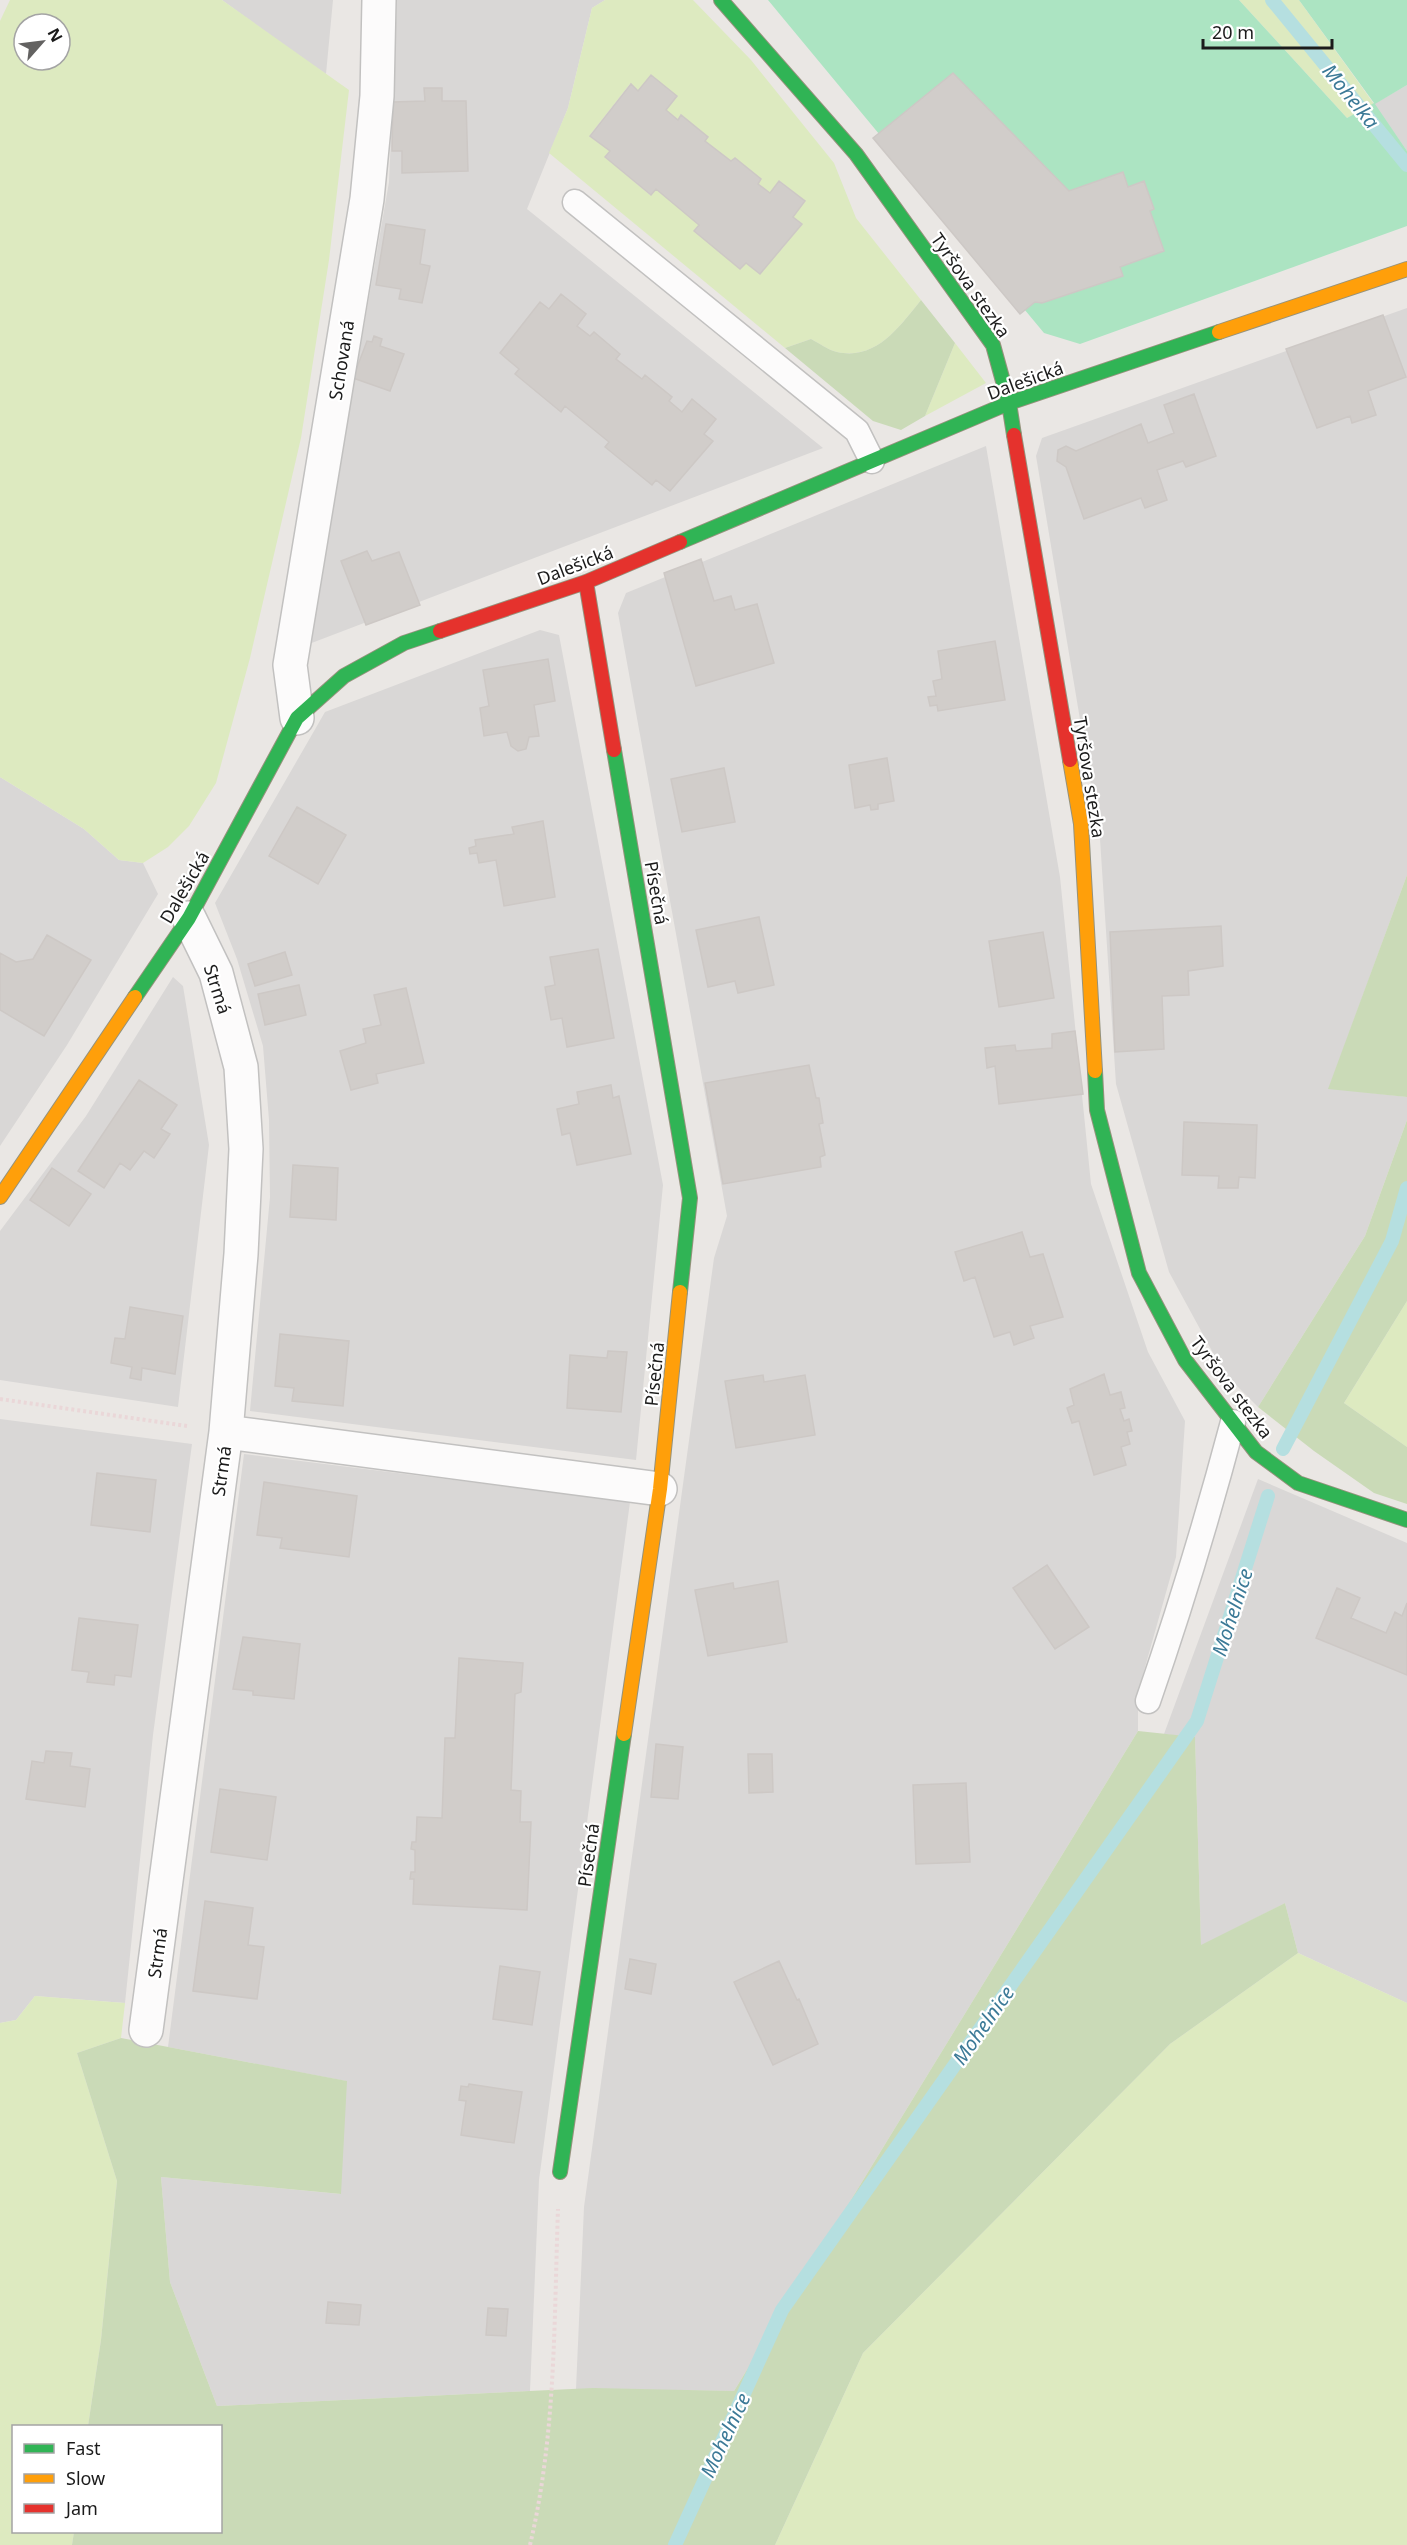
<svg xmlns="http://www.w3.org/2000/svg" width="1407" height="2545" font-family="'Noto Sans',sans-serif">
  <rect width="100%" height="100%" fill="#eae7e4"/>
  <path fill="#d9d7d6" d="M222,0H333L326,74L296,54Z
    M397,0H605L592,8L568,108L527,209L823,448L309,644L389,182Z
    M1407,85V151L1374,104Z
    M1407,308V875L1329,1088L1407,1097V1120L1365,1236L1258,1407L1224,1373L1169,1272L1116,1084L1100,839L1036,456L1042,438Z
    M986,446L1060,877L1091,1184L1148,1352L1185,1421L1176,1557L1138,1692V1731L734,2391L576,2389L584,2207L714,1258L727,1216L618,613L626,593Z
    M540,630L559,635L663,1185L636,1460L250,1411L270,1197L269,1120L263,1046L237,959L215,903L325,712Z
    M0,777L84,829L119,860L143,863L158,894L67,1045L0,1146Z
    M173,977L183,986L209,1145L178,1407L0,1380V1231L86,1116Z
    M0,1419L192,1444L153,1735L125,2003L35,1996L16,2020L0,2023Z
    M244,1454L630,1502L539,2180L530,2391L217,2406L170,2282L161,2177L340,2194L346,2081L168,2047Z
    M1258,1479L1407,1543V2003L1298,1953L1285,1903L1201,1946L1195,1738L1164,1734Z"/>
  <path fill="#ddeac0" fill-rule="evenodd" d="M10,0H222L349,90L329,260L301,438L250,658L216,783L189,826L168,847L143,863L119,860L84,829L0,777V21ZM24,24H60V60H24Z
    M605,0H693L751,60L834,163L856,218L921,300C900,326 876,361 837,352C828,350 819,343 811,339L785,348L549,153L568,108L592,8ZM651,75L666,110L678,120L682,116L708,137L705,141L731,161L735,158L761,179L758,184L770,193L780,181L805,201L793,217L802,224L781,250L746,263L740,269L694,231L699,225L656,189L650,195L605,157L610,151L590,135L630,84L638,91Z
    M1239,0H1299L1374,104L1347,118Z
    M955,343L986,383L925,416Z
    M1407,1301V1447L1344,1403Z
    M1298,1953L1407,2003V2545H775L863,2353L1170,2044Z
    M35,1996L125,2003L121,2038L77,2053L117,2181L101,2340L88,2426H14V2532H74L72,2545H0V2023L16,2020Z"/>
  <path fill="#cadab7" d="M921,300L955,343L925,416L901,430L873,421L785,348L811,339C819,343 828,350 837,352C876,361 900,326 921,300Z
    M1407,875V1097L1328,1089Z
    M1407,1120V1301L1344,1403L1407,1447V1504L1374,1493L1314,1451L1258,1407L1365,1236Z
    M1138,1731L1195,1737L1201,1945L1285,1903L1298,1953L1170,2044L863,2353L775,2545H72L74,2532H220V2426H88L101,2340L117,2181L77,2053L121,2038L347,2081L341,2194L161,2177L170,2282L217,2406L593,2388L734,2391Z"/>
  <path fill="#ace4c2" d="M768,0H1239L1347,118L1374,103L1299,0H1407V85L1375,104L1407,151V226L1080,344L1044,333Z"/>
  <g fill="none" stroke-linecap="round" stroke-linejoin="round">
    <path stroke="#b5dfe0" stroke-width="14" d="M1272,0L1407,165
      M1283,1449L1392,1241L1407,1188
      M675,2545L782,2310L1197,1721L1268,1496"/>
  </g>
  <path fill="#d1cdca" stroke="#cdc8c5" stroke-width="1.5" d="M953,73L1069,191L1123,172L1128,187L1144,181L1154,209L1150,211L1164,251L1120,267L1123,276L1042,303L1035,302L1020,314L873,138Z
    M651,75L677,96L666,110L678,120L681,115L708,137L705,141L731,161L735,158L761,179L758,184L770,193L779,181L805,201L793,217L802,224L760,274L746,263L740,269L694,231L699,225L656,189L651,195L605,157L610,151L590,136L631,84L638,91Z
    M424,88H442V101H466L468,171L402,173V151H392L393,102L425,101Z
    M386,224L425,230L420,264L430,266L422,303L399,299L401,289L376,285Z
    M561,294L586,314L577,326L590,336L594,332L620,354L616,359L642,379L645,375L672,397L669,401L682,412L692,399L716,419L704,434L713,441L670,491L656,480L652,485L605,447L609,442L565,406L561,412L515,374L519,369L500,353L540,302L549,309Z
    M1383,315L1406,377L1368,391L1376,415L1352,423L1350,416L1317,428L1286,349Z
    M374,336L382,339L380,346L404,354L390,391L353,378L367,341L372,342Z
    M1194,394L1216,456L1186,467L1183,461L1157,470L1167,500L1145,508L1141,498L1084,519L1066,467L1057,461L1058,450L1066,446L1076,451L1141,424L1148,443L1174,433L1164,405Z
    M367,551L372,561L399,552L420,605L366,625L341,561Z
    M701,559L714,601L731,596L735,610L757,604L774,663L696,686L664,573Z
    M995,641L1005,700L938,711L937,705L930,706L928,697L936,696L933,681L942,679L938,651Z
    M548,659L555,701L534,705L539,736L529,737L526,749L518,751L511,746L507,732L484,736L480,708L489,706L483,670Z
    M887,758L894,801L878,804V809L871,810L870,805L855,808L849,765Z
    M724,768L735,822L682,832L671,779Z
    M297,807L346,835L318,884L269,856Z
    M543,821L555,897L504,906L496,860L479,863L477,853L470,854L469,848L476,846L475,840L514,834L512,827Z
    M759,917L774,985L738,993L735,981L708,987L696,930Z
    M1221,926L1223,966L1188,971L1189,995L1162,996L1164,1049L1115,1052L1110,932Z
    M1043,932L1054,998L999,1007L989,941Z
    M47,935L91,960L44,1036L0,1010V953L16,962L33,959Z
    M598,949L614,1038L567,1047L562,1018L551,1020L545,987L555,985L550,957Z
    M285,952L292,975L255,986L248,964Z
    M299,985L306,1015L265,1025L258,994Z
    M406,988L424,1063L376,1074L378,1083L351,1090L340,1051L366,1043L363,1029L381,1025L374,995Z
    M1075,1031L1083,1094L999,1104L995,1066L987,1068L985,1048L1015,1045L1016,1051L1052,1048V1034Z
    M809,1065L816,1098H819L823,1123L819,1124L825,1155L820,1157L821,1167L723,1184L705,1083Z
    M139,1080L177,1105L161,1129L170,1134L154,1158L144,1151L130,1170L120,1163L104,1188L78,1171Z
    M611,1085L613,1098L619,1096L631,1154L577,1165L570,1133L562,1135L557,1109L579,1104L577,1092Z
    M1184,1122L1257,1125L1255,1178L1239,1177L1238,1188H1218L1219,1176L1182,1175Z
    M293,1165L338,1168L336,1220L290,1217Z
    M52,1168L91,1194L69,1226L30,1200Z
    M1022,1232L1030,1257L1043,1254L1063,1317L1030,1326L1034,1338L1014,1345L1010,1332L994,1337L975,1277L964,1281L955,1252Z
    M130,1307L183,1316L175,1374L142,1368L141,1380L130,1378L132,1367L111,1363L115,1338L125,1339Z
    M280,1334L349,1341L343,1406L292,1401L294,1388L275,1386Z
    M608,1351L627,1352L621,1412L567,1408L570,1355L607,1358Z
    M1104,1374L1110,1395L1121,1392L1125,1408L1120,1409L1124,1421L1129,1419L1132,1431L1127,1432L1130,1444L1121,1447L1126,1465L1094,1475L1079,1421L1072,1423L1067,1408L1074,1405L1070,1389Z
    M763,1375L764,1382L805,1375L815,1435L736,1448L725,1381Z
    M97,1473L156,1480L150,1532L91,1525Z
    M264,1482L357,1496L349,1557L280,1548L282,1538L257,1535Z
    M1047,1565L1089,1627L1055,1649L1013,1588Z
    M778,1581L787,1642L708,1656L695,1590L733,1583L734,1589Z
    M1337,1588L1360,1598L1351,1618L1386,1633L1395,1612L1402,1616L1407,1603V1675L1316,1638Z
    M79,1618L138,1625L131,1677L115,1675L114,1685L87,1682L89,1672L72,1670Z
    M243,1637L300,1644L294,1699L253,1695V1691L233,1689Z
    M459,1658L523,1663L521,1692L515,1694L511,1790L521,1791L520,1822H531L527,1910L413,1904L414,1879H410L411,1872H415V1850L411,1849L412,1842H416L417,1817L442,1818L445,1738H455Z
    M656,1744L683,1747L678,1799L651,1797Z
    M46,1751L72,1753L70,1766L90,1769L85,1807L26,1799L32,1761L44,1763Z
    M748,1754H772L773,1792L749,1793Z
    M966,1783L970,1862L916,1864L913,1785Z
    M220,1789L276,1797L267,1860L211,1852Z
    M205,1901L253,1908L248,1945L264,1947L257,1999L193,1991Z
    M630,1959L656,1964L651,1994L625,1989Z
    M779,1961L797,2000L799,1999L818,2044L773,2065L734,1982Z
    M500,1966L540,1972L532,2025L493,2019Z
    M469,2084L522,2092L514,2143L461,2135L466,2101L459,2100L461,2086L468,2087Z
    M328,2302L361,2305L359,2325L326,2323Z
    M488,2308L508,2309L506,2336L486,2335Z"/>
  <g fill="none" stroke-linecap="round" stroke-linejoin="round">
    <defs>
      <path id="lane" d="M575,202L857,431L872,461
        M1148,1701C1180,1609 1208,1516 1233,1422"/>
      <path id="street" d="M297,718L290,665L367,199L377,96L379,0
        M226,1432L660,1489
        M146,2030L226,1432L241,1254L246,1149L241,1067L216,973L189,918"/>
      <path id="fast" d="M721,0L856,154L993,345L1009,403L1014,435
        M680,542L1009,403L1219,332
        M614,750L690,1198L680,1292
        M135,997L189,918L297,718L344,676L404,643L440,631
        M1095,1071L1097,1110L1139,1273L1185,1360L1256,1452L1298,1483L1407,1520
        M560,2172L624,1734"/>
      <path id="slow" d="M1219,332L1407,269
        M1070,760L1081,824L1095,1071
        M0,1197L135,997
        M624,1734L660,1489L680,1292"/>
      <path id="jam" d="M1014,435L1070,760
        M586,582L614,750
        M440,631L586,582L680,542"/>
    </defs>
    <use href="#lane" stroke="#c2c1c0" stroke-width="27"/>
    <use href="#street" stroke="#c2c1c0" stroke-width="36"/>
    <use href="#fast" stroke="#95927c" stroke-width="16"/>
    <use href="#slow" stroke="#95927c" stroke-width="16"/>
    <use href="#jam" stroke="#95927c" stroke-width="16"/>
    <path stroke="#ead7d8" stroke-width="4" stroke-dasharray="3 3" stroke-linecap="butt" d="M0,1399L187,1426
      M530,2545C556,2435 554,2321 558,2209"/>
    <use href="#lane" stroke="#fcfbfb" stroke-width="24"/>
    <use href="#street" stroke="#fcfbfb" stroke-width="33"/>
    <use href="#fast" stroke="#30b455" stroke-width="14"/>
    <use href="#slow" stroke="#ff9f0a" stroke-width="14"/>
    <use href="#jam" stroke="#e5322d" stroke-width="14"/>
  </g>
  <g text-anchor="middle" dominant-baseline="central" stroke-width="4.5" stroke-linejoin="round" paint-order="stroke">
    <g font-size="18" fill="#1b1b1b" stroke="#fff">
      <text transform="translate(971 285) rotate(55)">Tyršova stezka</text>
      <text transform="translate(341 360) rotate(-81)">Schovaná</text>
      <text transform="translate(1025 380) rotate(-20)">Dalešická</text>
      <text transform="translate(575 565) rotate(-21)">Dalešická</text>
      <text transform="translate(1090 777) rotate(81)">Tyršova stezka</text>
      <text transform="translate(184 887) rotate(-60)">Dalešická</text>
      <text transform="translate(657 893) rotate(80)">Písečná</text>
      <text transform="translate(218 989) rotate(72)">Strmá</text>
      <text transform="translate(654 1374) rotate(-84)">Písečná</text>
      <text transform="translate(1232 1387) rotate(53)">Tyršova stezka</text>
      <text transform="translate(221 1471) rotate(-82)">Strmá</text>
      <text transform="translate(588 1855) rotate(-82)">Písečná</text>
      <text transform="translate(157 1953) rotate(-82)">Strmá</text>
    </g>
    <g font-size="20" font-style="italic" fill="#3c7a97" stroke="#fff">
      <text transform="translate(1351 96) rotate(51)">Mohelka</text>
      <text transform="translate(1232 1612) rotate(-72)">Mohelnice</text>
      <text transform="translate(983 2025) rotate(-55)">Mohelnice</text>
      <text transform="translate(725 2435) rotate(-65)">Mohelnice</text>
    </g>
  </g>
  <rect x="12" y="2425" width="210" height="108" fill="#ffffff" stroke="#a4a4a4" stroke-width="1.5"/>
  <rect x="24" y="2444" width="30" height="9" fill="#30b455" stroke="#a4a4a4" stroke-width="1.5"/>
  <text x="66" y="2455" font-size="18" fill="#1b1b1b">Fast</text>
  <rect x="24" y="2474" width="30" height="9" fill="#ff9f0a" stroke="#a4a4a4" stroke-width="1.5"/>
  <text x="66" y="2485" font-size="18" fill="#1b1b1b">Slow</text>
  <rect x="24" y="2504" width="30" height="9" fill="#e5322d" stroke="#a4a4a4" stroke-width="1.5"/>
  <text x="66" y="2515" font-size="18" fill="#1b1b1b">Jam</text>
  <g transform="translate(42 42) rotate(62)"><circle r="28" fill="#ffffff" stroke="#a4a4a4" stroke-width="1.5"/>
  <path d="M0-4.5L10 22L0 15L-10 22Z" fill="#636261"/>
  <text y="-9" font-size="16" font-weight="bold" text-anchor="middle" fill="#1b1b1b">N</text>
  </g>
  <path d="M1203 39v9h129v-9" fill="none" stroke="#1b1b1b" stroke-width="3"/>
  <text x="1212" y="39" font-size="18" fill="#1b1b1b" stroke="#ffffff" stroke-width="4.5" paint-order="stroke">20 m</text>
</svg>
